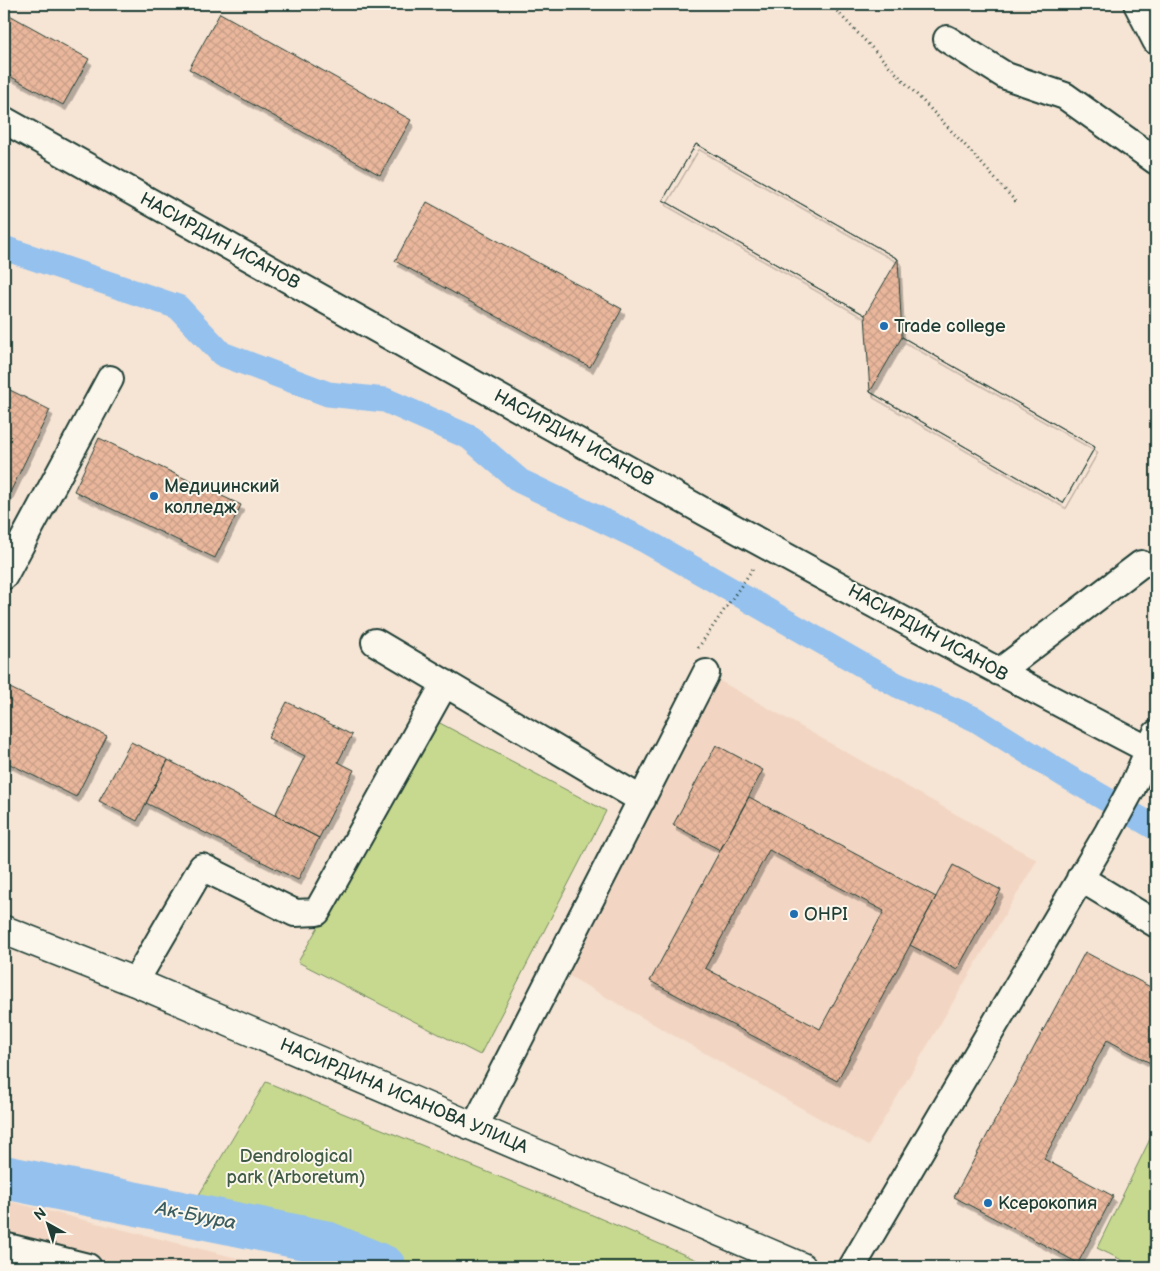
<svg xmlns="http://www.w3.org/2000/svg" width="1160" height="1271" font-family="'Balsamiq Sans',sans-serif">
  <defs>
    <pattern id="building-cross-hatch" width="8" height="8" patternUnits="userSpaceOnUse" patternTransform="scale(1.25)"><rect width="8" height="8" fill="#eab79c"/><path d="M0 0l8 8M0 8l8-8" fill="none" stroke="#c89e87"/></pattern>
    <filter id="shadow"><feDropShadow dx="3" dy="5.5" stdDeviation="0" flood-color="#0004"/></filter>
  </defs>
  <rect width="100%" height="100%" fill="#f6e4d4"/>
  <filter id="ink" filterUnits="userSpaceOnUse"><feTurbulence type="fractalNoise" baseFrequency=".02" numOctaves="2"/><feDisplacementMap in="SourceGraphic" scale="10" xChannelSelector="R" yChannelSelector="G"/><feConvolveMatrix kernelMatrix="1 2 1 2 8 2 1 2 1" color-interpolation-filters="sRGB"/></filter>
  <g filter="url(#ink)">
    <path fill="#f2d6c3" d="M706,673L1037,860L868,1146L555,968Z
      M4,1200L249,1261L266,1267H4Z"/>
    <path fill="#c7d98e" stroke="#738b61" d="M436,721L606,811L480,1055L298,962Z
      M266,1082L576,1208L713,1267H411L366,1252L190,1210Z
      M1153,1133L1156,1135V1267H1136L1097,1248Z"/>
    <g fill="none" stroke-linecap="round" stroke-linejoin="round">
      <path stroke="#94c1ee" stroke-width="25" d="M4,248L178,307L222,354L328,394L385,400L469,437L520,481L644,540L897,685L975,719L1066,776L1156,828"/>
      <path stroke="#94c1ee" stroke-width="44" d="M4,1177L324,1242L384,1267"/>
    </g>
    <path fill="url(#building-cross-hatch)" stroke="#1f3d34" fill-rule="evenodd" filter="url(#shadow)" d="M4,12L89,59L63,105L4,73Z
      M220,13L411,120L380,175L189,69Z
      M696,144L898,259L865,315L663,200Z
      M696,144L898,259L902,337L1095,447L1063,503L870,392L865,315L663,200Z
      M427,202L622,309L590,367L395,261Z
      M902,337L1095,447L1063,503L870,392Z
      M4,387L50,410L4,505Z
      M99,438L241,505L215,558L74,491Z
      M4,685L107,736L76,797L4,761Z
      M287,702L352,735L338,762L354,770L319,838L275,815L305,756L268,738Z
      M131,742L168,760L137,821L99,801Z
      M716,745L763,770L720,850L673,825Z
      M168,760L319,838L298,880L146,803Z
      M749,797L936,897L837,1081L650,981ZM769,850L884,911L820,1029L705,968Z
      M953,865L1001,890L957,970L910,945Z
      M1085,952L1156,990V1066L1107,1040L1044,1159L1113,1196L1078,1263L954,1197Z"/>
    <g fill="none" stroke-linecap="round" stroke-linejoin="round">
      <defs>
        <path id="minor" d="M1137,4L1156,41
          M947,39L1006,76L1065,96L1156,161
          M4,120C384,332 761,549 1147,749
          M4,576L110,379
          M375,642L642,800
          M999,672L1141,564
          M1080,878L1156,924
          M135,982L202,867L295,913L317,912L445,683
          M475,1126L706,673
          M4,1246L88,1267
          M852,1267L1108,832L1132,788L1156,734"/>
        <path id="major" d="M4,930L135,982L802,1267"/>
      </defs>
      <use href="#minor" stroke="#1f3d34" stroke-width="30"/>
      <use href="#major" stroke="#1f3d34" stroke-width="31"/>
      <path stroke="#1f3d34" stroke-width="3" stroke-dasharray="1 4" stroke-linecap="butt" d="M830,4L963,143L1016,202
        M698,648L754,567"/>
      <use href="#minor" stroke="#fbf7ec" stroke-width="26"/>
      <use href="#major" stroke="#fbf7ec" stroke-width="28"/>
    </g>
  </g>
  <g fill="#1f6fb2" stroke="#fbf7ec" stroke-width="2">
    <circle cx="884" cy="326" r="5"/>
    <circle cx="154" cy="496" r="5"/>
    <circle cx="794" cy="914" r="5"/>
    <circle cx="988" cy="1203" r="5"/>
  </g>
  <g text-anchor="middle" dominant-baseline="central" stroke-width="4" stroke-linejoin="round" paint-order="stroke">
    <g font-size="18" fill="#1f3d34" stroke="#fbf7ec">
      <text transform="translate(220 241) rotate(29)">НАСИРДИН ИСАНОВ</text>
      <text transform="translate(574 438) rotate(29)">НАСИРДИН ИСАНОВ</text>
      <text transform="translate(928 633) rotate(29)">НАСИРДИН ИСАНОВ</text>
      <text transform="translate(404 1096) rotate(23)">НАСИРДИНА ИСАНОВА УЛИЦА</text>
    </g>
    <g font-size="18" fill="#1f3d34" stroke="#fbf7ec" text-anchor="start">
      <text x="894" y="326">Trade college</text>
      <text x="164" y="486">Медицинский<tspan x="164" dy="21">колледж</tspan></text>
      <text x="804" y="914">OHPI</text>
      <text x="998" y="1203">Ксерокопия</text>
    </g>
    <g font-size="18" fill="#415c46" stroke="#fbf7ec">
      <text x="296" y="1156">Dendrological<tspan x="296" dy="21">park (Arboretum)</tspan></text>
    </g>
    <g font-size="19" font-style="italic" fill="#3c5e62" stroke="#fbf7ec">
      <text transform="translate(196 1216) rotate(11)">Ак-Буура</text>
    </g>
  </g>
  <rect width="1160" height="1271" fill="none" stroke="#fbf7ec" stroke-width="20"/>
  <rect x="10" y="10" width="1140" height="1251" fill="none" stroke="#1f3d34" stroke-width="2" filter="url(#ink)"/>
  <g transform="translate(48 1224) rotate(321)" stroke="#fbf7ec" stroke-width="4" paint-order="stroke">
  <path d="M0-4L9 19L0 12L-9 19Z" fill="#1f3d34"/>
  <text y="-8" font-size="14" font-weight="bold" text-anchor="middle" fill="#1f3d34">N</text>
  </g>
</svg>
